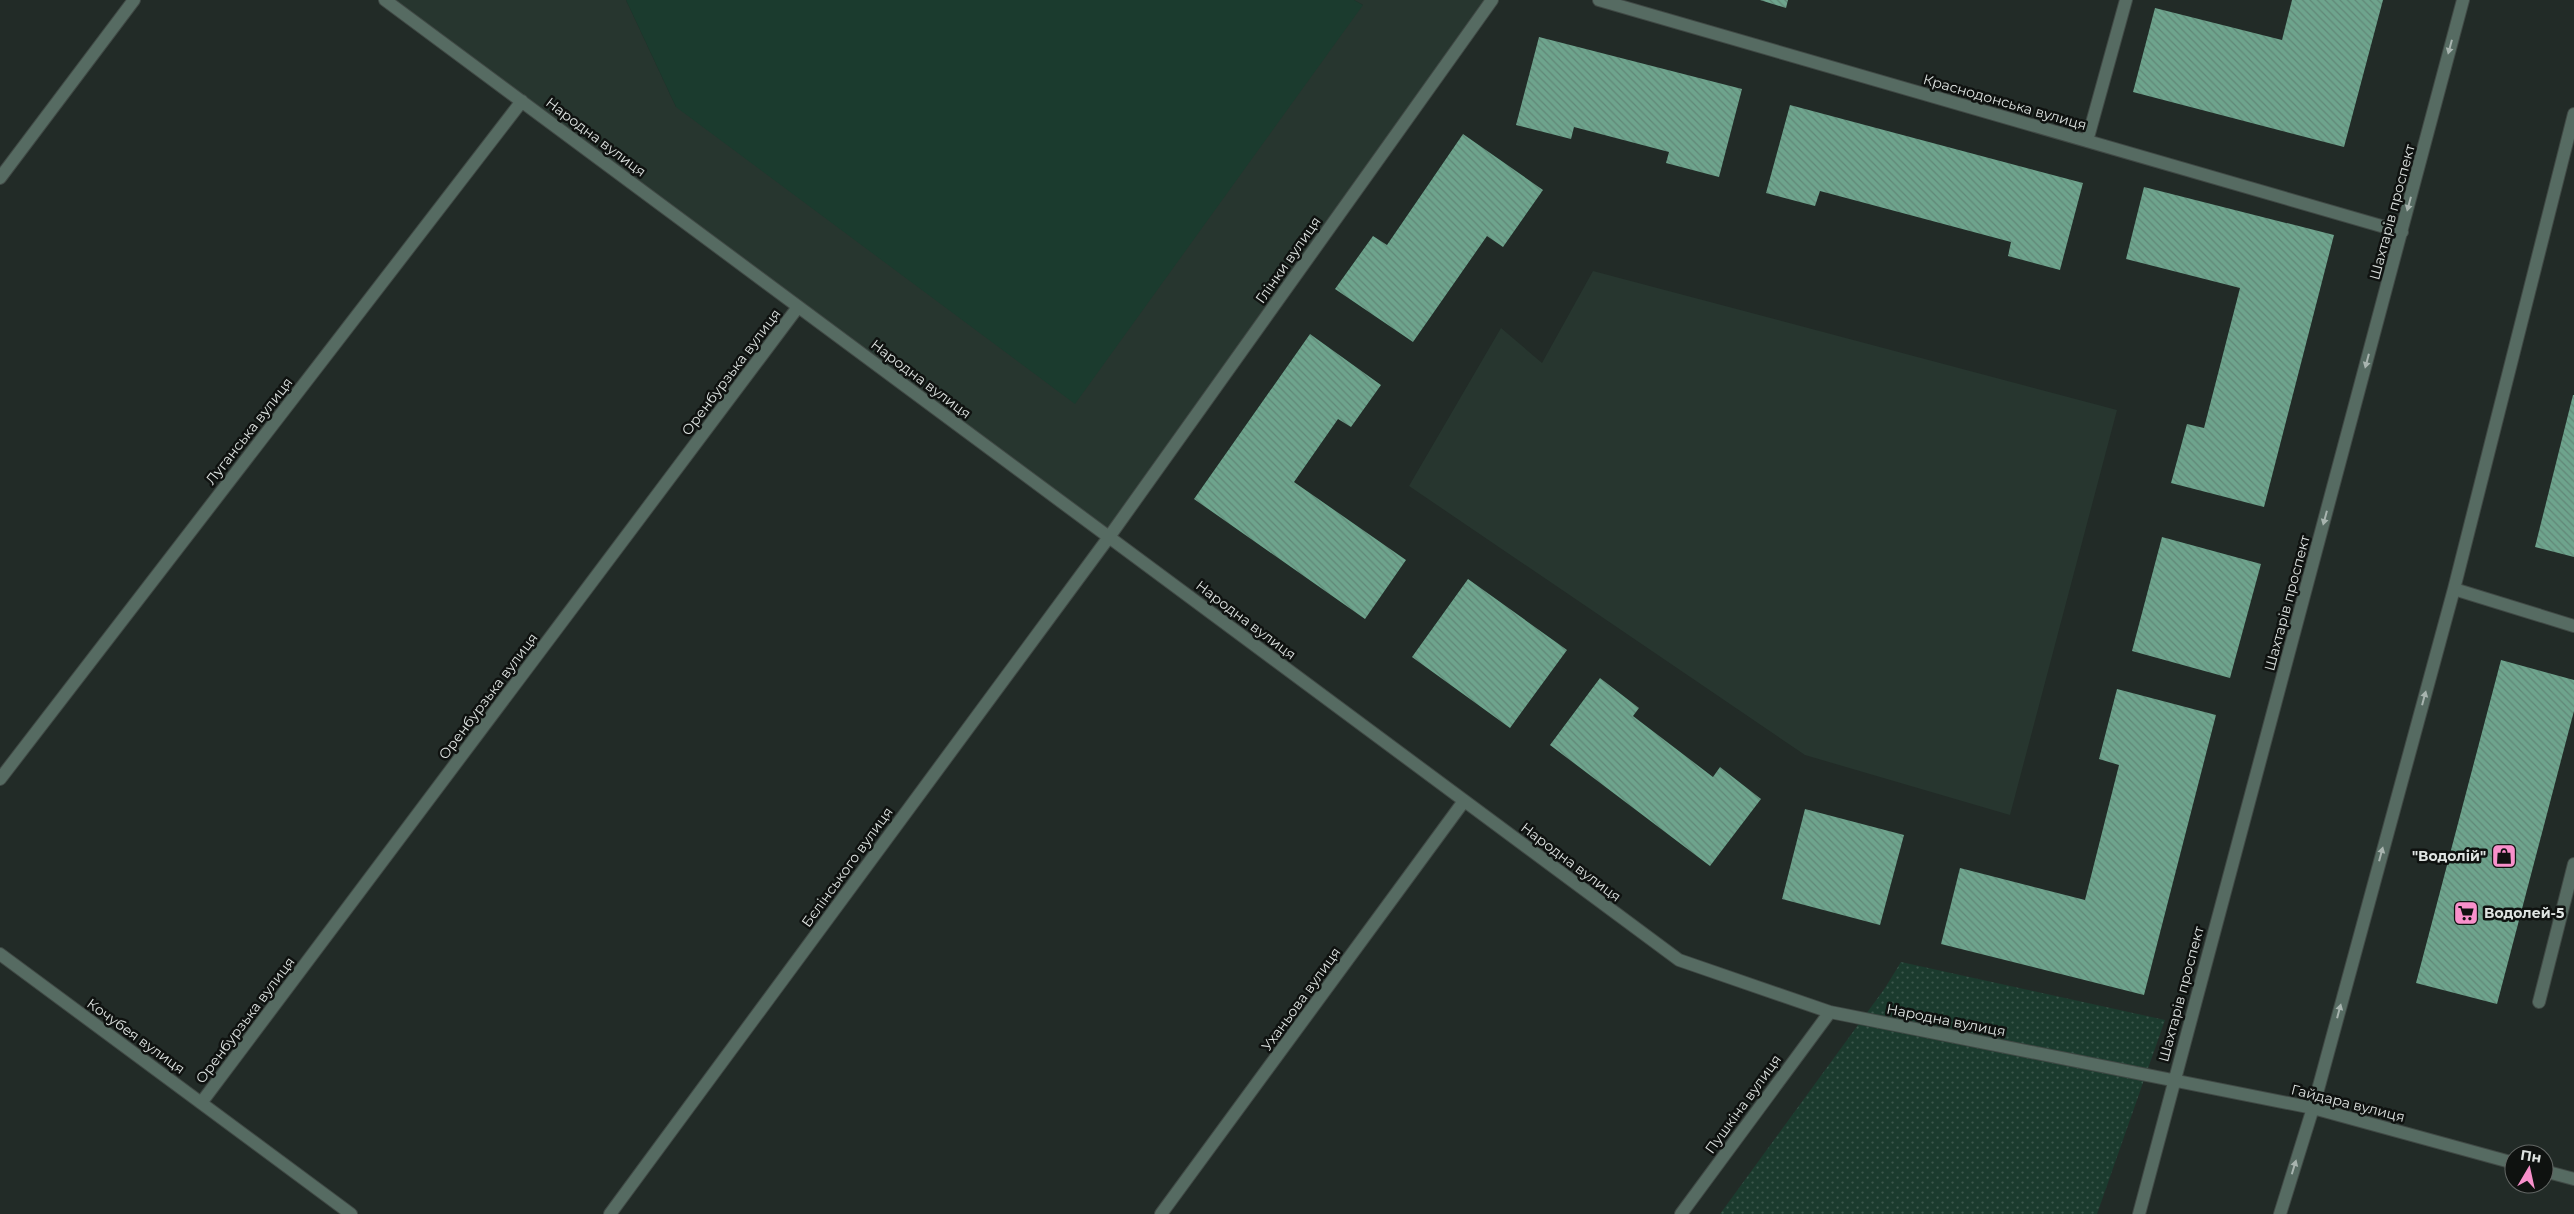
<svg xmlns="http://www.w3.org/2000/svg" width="2574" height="1214" font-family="Montserrat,sans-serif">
  <defs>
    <pattern id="park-dots" width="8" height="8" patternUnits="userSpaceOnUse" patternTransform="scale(1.25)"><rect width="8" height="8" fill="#1b3b2e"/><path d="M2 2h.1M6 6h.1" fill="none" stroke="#3c574c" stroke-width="1.8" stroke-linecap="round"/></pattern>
    <pattern id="building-back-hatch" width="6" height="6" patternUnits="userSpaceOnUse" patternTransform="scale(1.25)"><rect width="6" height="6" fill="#6ea48d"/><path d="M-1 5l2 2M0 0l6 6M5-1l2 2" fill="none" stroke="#618777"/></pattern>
  </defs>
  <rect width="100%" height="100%" fill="#222b27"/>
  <path fill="#27362f" d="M385,0H626L676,107L1363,5L1354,0H1492L1109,537Z
    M1593,271L2117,410L2010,815L1805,755L1409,486L1501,328L1542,363Z"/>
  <path fill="url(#park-dots)" d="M1901,962L2165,1020L2097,1214H1720L1885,988Z"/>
  <path fill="#1b3b2e" d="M626,0H1354L1363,5L1075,404L676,107Z"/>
  <path fill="url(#building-back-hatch)" d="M1760,0H1788L1786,8Z
    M2292,0H2383L2344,147L2133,92L2155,8L2282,40Z
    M1539,37L1742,89L1719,177L1666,163L1669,152L1574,127L1571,139L1516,125Z
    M1790,105L2083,183L2060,270L2008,256L2011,242L1820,191L1815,206L1766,193Z
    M1463,134L1543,190L1503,247L1487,236L1413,342L1335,289L1373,236L1387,245Z
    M2144,187L2334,235L2264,507L2171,483L2187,424L2204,428L2240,288L2126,259Z
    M1310,334L1381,385L1351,427L1338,419L1294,482L1406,560L1365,619L1194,499Z
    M2573,395H2574V557L2535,547Z
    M2162,537L2261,564L2230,678L2132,651Z
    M1468,579L1567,650L1510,728L1412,657Z
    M2501,660L2574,680V711L2497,1004L2416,983Z
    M1600,678L1639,708L1633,716L1713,777L1720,767L1761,799L1710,866L1550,745Z
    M2117,689L2216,715L2144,995L1941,944L1960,868L2085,900L2119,765L2099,759Z
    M1805,809L1904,835L1880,925L1782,899Z"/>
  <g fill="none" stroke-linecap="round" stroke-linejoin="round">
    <defs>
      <path id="minor" d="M385,0L1679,960L1830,1012L2313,1108L2514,1163
        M1599,0L2402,232
        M2087,141L2126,0
        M0,178L134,0
        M2454,589L2574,626
        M0,779L522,101
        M0,954L351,1214
        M2539,1002L2574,864
        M201,1103L798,307
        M2544,1171L2574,1179
        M610,1214L1109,537L1492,0
        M1161,1214L1464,801
        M1681,1214L1830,1012
        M2139,1214L2463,0
        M2280,1214L2313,1108L2454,589L2574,114"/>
    </defs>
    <use href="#minor" stroke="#404945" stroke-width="14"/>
    <use href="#minor" stroke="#566b62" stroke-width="12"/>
  </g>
  <defs><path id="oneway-solid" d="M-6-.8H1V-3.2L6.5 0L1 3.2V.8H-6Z" transform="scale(1.25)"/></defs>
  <g fill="#a8b4af">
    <use href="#oneway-solid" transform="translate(2450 47) rotate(105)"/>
    <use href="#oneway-solid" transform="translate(2409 204) rotate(105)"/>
    <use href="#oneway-solid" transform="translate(2367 361) rotate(105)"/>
    <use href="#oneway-solid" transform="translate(2325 518) rotate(105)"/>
    <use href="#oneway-solid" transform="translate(2424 698) rotate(-75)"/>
    <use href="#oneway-solid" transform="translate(2381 854) rotate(-75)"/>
    <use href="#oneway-solid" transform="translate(2339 1011) rotate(-75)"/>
    <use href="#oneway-solid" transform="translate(2294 1167) rotate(-73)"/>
  </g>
  <defs>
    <symbol id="shop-square" viewBox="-11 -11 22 22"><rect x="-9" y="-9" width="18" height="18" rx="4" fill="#f890cb" stroke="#0f1210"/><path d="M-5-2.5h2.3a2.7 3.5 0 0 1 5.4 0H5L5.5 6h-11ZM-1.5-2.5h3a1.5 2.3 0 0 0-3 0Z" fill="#111"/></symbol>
    <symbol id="supermarket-square" viewBox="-11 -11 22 22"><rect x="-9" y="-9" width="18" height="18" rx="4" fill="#f890cb" stroke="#0f1210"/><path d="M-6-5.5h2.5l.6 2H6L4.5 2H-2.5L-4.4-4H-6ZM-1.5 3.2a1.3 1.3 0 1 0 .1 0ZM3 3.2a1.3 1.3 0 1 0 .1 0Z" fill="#111"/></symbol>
  </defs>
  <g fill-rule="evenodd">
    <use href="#shop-square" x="2490" y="842" width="28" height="28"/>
    <use href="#supermarket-square" x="2452" y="899" width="28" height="28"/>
  </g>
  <g text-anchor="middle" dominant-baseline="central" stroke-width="5" stroke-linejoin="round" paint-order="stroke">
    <g font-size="14" fill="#dfe4e2" stroke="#0f1210">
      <text transform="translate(2005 102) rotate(16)">Краснодонська вулиця</text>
      <text transform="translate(596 137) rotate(37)">Народна вулиця</text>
      <text transform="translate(2392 212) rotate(-75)">Шахтарів проспект</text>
      <text transform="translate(1288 260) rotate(-55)">Глінки вулиця</text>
      <text transform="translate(731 372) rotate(-53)">Оренбурзька вулиця</text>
      <text transform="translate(921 379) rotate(37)">Народна вулиця</text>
      <text transform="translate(249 431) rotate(-52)">Луганська вулиця</text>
      <text transform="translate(2287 603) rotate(-75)">Шахтарів проспект</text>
      <text transform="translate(1246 620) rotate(37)">Народна вулиця</text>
      <text transform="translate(488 696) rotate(-53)">Оренбурзька вулиця</text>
      <text transform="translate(1571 862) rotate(37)">Народна вулиця</text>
      <text transform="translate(847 867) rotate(-54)">Бєлінського вулиця</text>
      <text transform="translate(2181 994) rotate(-75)">Шахтарів проспект</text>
      <text transform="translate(1301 999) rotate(-54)">Уханьова вулиця</text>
      <text transform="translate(245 1020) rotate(-53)">Оренбурзька вулиця</text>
      <text transform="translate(1946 1020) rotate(11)">Народна вулиця</text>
      <text transform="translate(136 1036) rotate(36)">Кочубея вулиця</text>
      <text transform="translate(2348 1103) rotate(14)">Гайдара вулиця</text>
      <text transform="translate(1743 1104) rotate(-54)">Пушкіна вулиця</text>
    </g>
    <g font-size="14" font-weight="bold" fill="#dfe4e2" stroke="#0f1210" text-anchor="end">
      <text x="2486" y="856">"Водолій"</text>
      <text x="2484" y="913" text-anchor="start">Водолей-5</text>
    </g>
  </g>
  <g transform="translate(2529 1169) rotate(9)"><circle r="24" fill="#0f1210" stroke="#626664"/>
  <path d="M0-4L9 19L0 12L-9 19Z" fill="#f890cb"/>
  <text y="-8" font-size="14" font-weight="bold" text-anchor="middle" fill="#dfe4e2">Пн</text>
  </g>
</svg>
